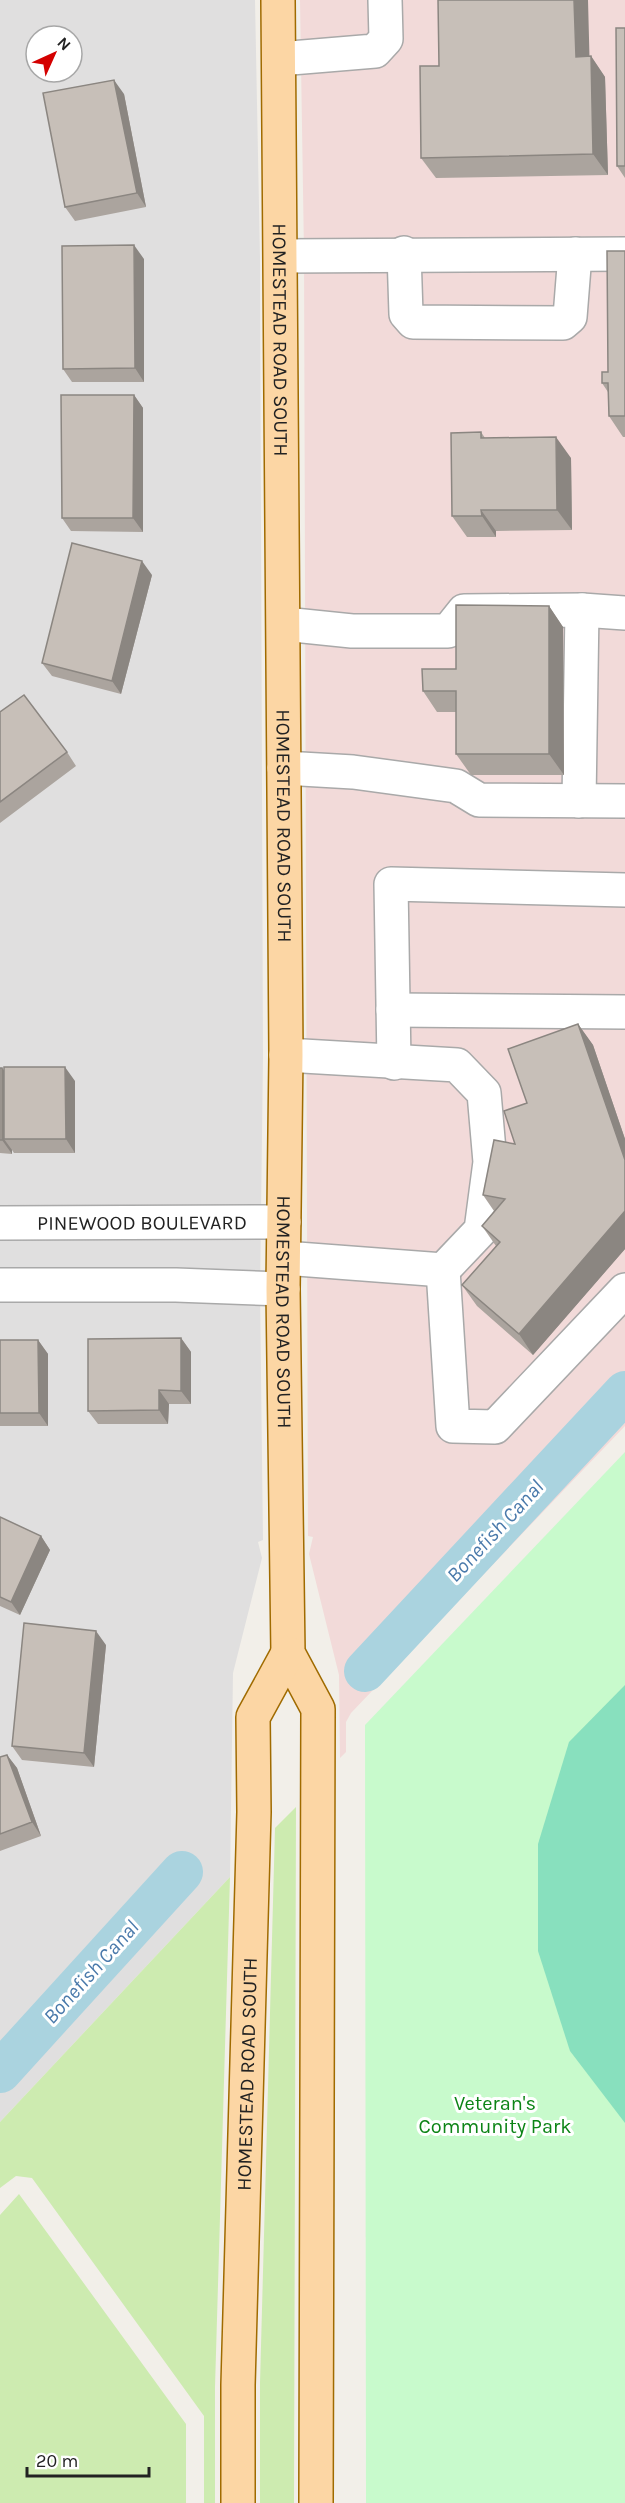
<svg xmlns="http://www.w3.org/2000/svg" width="625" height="2503" font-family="Karla,sans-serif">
  <rect width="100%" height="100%" fill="#f2efe9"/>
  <path fill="#e0dfdf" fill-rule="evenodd" d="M0,0H255L260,258L263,1057L260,1292L263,1540L258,1542L262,1558L233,1673L230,1877L0,2122ZM36,36H72V72H36Z"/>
  <path fill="#f2dad9" d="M300,0H625V1426L351,1713L346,1722V1752L340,1758L339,1675L309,1554L313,1537L308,1536L304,253Z"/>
  <path fill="#cdebb0" d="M296,1807L294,2503H260V2383L275,1828Z
    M230,1877L215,2387V2503H204V2416L32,2178L16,2176L0,2188V2122Z
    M19,2194L186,2424V2503H0V2215Z"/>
  <path fill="#c8facc" d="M625,1452V2503H366L365,1725Z"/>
  <path fill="#88e0be" d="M625,1685V2123L570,2051L538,1951V1844L569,1742Z"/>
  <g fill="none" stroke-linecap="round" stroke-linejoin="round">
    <path stroke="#aad3df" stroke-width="42" d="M365,1671L625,1392
      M0,2072L182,1872"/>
    <defs>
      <g id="minor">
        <path d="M279,59L375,51L386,39L385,0"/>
        <path d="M404,253L406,314L413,322L563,323L570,317L575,254"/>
        <path d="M282,256L625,254"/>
        <path d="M284,624L352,631H448L464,611L582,610L625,613"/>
        <path d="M284,768L353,772L456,786L479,800L625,801"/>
        <path d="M579,801L582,610"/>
        <path d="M393,1010L625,1012"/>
        <path d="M394,1063L391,884L625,890"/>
        <path id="s1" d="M0,1223L284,1222"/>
        <path d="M284,1258L443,1270L481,1230L490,1162L484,1093L457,1065L286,1055"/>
        <path d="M443,1270L453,1426L495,1427L625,1290"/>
        <path d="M0,1285H176L283,1289"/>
      </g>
      <g id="major">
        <path id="s2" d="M278,0L286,1055L283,1289L288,1653L318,1709L316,2503"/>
        <path id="s3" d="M238,2503V2385L254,1812L253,1717L288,1653"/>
      </g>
    </defs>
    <use href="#minor" stroke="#a9a9a9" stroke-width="36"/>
    <use href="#major" stroke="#a06b00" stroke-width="36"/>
    <use href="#minor" stroke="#fff" stroke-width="33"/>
    <use href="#major" stroke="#fcd6a4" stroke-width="33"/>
  </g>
  <path fill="#aba49e" d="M625,28V178L617,166Z
    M591,56L605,77L608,175L436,178L421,158L439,66Z
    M124,94L146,207L75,221L65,207Z
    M625,251V437H623L609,416L608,392L602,383L608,372Z
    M144,259V382H72L63,369Z
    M134,395L143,408V532L71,531L62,518Z
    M481,432L485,438L571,458L572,530L496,531V537H467L452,516Z
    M152,575L121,694L52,676L42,663Z
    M549,606L563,627L564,775H471L456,754V712H437L423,691Z
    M0,712L67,752L76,766L0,823Z
    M578,1024L593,1045L625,1139V1249L533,1355L477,1306L462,1285L496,1246L482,1226L494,1211L483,1195L515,1144L527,1103Z
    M0,1068H2L4,1070L75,1081V1153H14L12,1150V1154L0,1153Z
    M181,1338L191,1352V1404H169L168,1424H98L88,1411Z
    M0,1340H38L48,1354V1426H0Z
    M0,1517L41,1536L50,1550L20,1615L0,1606Z
    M106,1645L94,1767L22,1760L12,1746Z
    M7,1755L17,1768L41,1836L0,1851V1757Z"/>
  <path fill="#8b8681" d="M574,0H588L590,77L576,57Z
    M591,56L605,77L608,175L593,154Z
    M114,80L124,94L146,207L137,193Z
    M134,245L144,259V382L135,368Z
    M134,395L143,408V532L133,518Z
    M556,437L571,458L572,530L557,510Z
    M481,510L496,531V537L482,516Z
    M142,561L152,575L121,694L112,681Z
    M549,606L563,627L564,775L549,754Z
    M578,1024L593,1045L625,1139V1160Z
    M65,1067L75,1081V1153L66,1139Z
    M2,1068L12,1081L4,1139L12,1150V1154L2,1140Z
    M625,1211V1249L533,1355L519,1334Z
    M181,1338L191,1352V1404L181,1391Z
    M38,1340L48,1354V1426L39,1413Z
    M159,1390L169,1404L168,1424L159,1410Z
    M41,1536L50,1550L20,1615L11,1602Z
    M96,1631L106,1645L94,1767L84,1753Z
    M7,1755L17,1768L41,1836L32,1822Z"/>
  <path fill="#c7bfb8" stroke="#8b8681" stroke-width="1.5" d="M438,0H574L576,57L591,56L593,154L421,158L420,66H439Z
    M616,28H625V166H617Z
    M114,80L137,193L65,207L43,93Z
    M134,245L135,368L63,369L62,246Z
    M607,251H625V416H609L608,383H602V372H608Z
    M61,395H134L133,518H62Z
    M481,432V438L556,437L557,510H481L482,516H452L451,433Z
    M72,543L142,561L112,681L42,663Z
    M456,605L549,606V754H456V691H423L422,669H456Z
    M24,695L67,752L0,802V712Z
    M578,1024L625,1160V1211L519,1334L462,1285L500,1242L482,1226L505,1199L483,1195L494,1140L515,1144L504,1111L527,1103L508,1049Z
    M4,1067H65L66,1139H4Z
    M0,1068H2V1140H0Z
    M181,1338V1391L159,1390V1410L88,1411V1339Z
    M0,1340H38L39,1413H0Z
    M0,1517L41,1536L11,1602L0,1597Z
    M24,1623L96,1631L84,1753L12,1746Z
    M7,1755L32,1822L0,1834V1757Z"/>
  <g text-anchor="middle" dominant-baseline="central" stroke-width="6" stroke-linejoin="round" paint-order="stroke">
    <g font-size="20" fill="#222" stroke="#fff">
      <text stroke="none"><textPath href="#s2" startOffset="340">HOMESTEAD ROAD SOUTH</textPath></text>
      <text stroke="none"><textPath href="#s2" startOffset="826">HOMESTEAD ROAD SOUTH</textPath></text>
      <text stroke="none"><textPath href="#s1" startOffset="142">PINEWOOD BOULEVARD</textPath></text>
      <text stroke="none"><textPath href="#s2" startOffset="1312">HOMESTEAD ROAD SOUTH</textPath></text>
      <text stroke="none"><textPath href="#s3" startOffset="429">HOMESTEAD ROAD SOUTH</textPath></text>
    </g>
    <g font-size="20" fill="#0c8416" stroke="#fff">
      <text x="495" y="2103">Veteran's<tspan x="495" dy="23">Community Park</tspan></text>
    </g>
    <g font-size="21" font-style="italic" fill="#4a7aab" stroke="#fff">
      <text transform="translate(495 1531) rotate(-47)">Bonefish Canal</text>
      <text transform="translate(91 1972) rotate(-48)">Bonefish Canal</text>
    </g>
  </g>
  <g transform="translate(54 54) rotate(45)"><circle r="28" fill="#ffffff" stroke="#a7a7a7" stroke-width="1.5"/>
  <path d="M0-4.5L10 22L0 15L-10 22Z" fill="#d40000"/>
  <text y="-9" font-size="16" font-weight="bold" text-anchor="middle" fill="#222222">N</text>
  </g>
  <path d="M27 2467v9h122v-9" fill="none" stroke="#222222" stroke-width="3"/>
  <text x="36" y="2467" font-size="18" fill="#222222" stroke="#ffffff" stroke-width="4.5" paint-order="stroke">20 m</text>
</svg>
